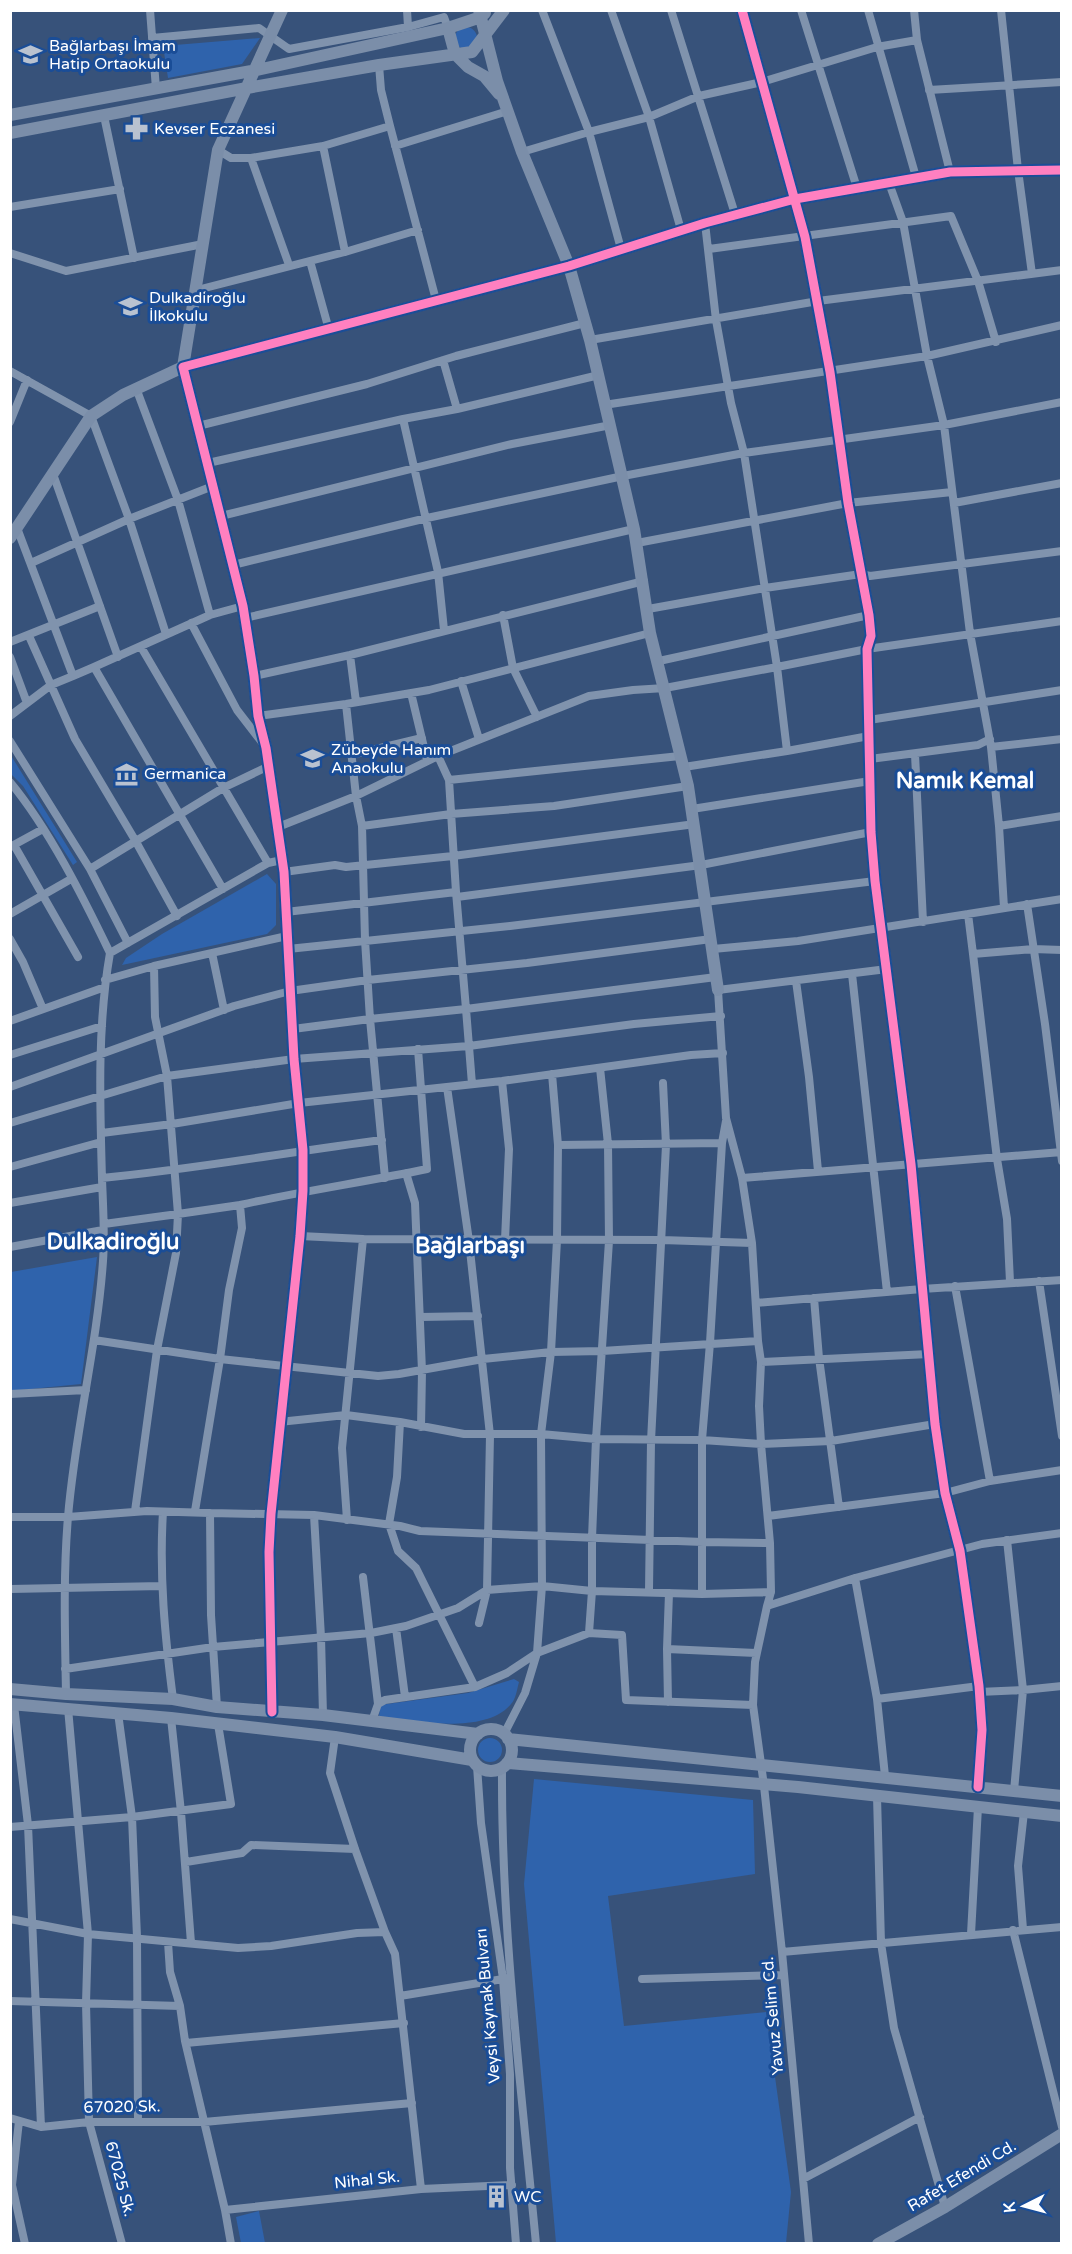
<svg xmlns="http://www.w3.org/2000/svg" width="1072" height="2254" font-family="'Varela Round',sans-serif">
  <rect width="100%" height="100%" fill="#37527a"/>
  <path fill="#2f63ac" d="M455 38a11 11 0 1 1 22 0a11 11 0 1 1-22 0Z
    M260,38L242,64L168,78L163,46Z
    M10,754L77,862L73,865L23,786L11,774Z
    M267,874L276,884V925L267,934L122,965L126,958L162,934Z
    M97,1257L81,1384L11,1391V1272Z
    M514,1679L519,1682C517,1689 516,1699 511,1704C485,1735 415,1721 379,1717L380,1705L468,1693Z
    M478 1750a12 12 0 1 1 24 0a12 12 0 1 1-24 0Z
    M534,1779L753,1800L755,1874L608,1896L624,2026L766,2012L791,2192L786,2243H556L524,1884Z
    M259,2211L265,2243H241L236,2217Z"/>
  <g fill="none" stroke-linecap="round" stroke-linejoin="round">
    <path stroke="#8093ad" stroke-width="8" d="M150,10L156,89
      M407,10L408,27
      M542,10L589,132L621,249
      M611,10L649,117L681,230
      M671,10L735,214
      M801,10L857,188
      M868,10L916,177
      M1001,10L1018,170L1032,274
      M152,38L259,28L289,49L408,27L444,17L448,28
      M917,40L950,172
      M379,65L381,90L390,126L436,300
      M929,90L1062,82
      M104,116L134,258
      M323,146L345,252
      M395,146L508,111
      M218,150L231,158H251L323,146L390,126
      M522,152L589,132L649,117L699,96L762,82L877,47L917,40L914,10
      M251,158L289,265
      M889,183L903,222L927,356L944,425L970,633L991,747L999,826
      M10,207L120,189
      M709,249L951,216L978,281L996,342
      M10,253L66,271L203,244
      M310,261L329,330
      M197,290L345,252L418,230
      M590,340L818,301L1062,270
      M443,360L457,409
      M10,371L91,416L129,519L166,634
      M136,388L178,500L210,615
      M604,405L927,356L1062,325
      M403,419L457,409L599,375
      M10,422L27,380
      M198,426L367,384L456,356L585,323
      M208,463L403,419L438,572L444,630
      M53,474L118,657
      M954,503L1062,483
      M221,516L512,444L611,425
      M17,528L73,676L94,667
      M637,543L848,503L952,492
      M31,563L129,519L213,486
      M233,565L427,518L623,476L744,453L944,425L1062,402
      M648,609L765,588L861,574L870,576L1062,551
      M503,615L513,668L537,717
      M245,618L634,529
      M191,623L237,710L264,745
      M29,636L75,739L135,840L177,916
      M10,642L100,606
      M141,647L268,863
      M350,655L356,702
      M10,657L27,703
      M659,661L869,615
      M254,676L350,655L644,581
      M461,681L479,739
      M411,693L427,760
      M10,716L51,685L73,676
      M258,716L346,704L429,690L650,633
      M869,720L1062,690
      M869,736L787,751L777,667L867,649L1062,621
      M10,741L90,869L128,943
      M991,747L1062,739
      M915,754L923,922
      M351,755L422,738
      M438,756L356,796L362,826L365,940L370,1019L466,1009L472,1084
      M870,759L978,745L990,739
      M684,767L787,751
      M449,780L680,756
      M10,782C49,829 83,897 110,953
      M692,809L870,781
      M362,826L451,814L554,806L688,786
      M278,827L356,796L346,704
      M14,845L78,957
      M10,847L43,829
      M90,869L223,788L269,766
      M284,872L335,865L346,867L453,856L695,824
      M223,889L94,667L210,615L243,606
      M456,892L449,780L438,756L589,696L633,690L665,688L777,667L744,453L731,403L716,320L705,223
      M457,897L701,865L871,832
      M1027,904L1045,1024L1062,1161
      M1004,908L999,826L1062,816
      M286,912L456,892L466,1009L716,977
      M10,914L71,879
      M968,914L973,954L1033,949L1062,950
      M10,939L23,962L43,1009
      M288,949L510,926L875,881
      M713,949L798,941L1062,899
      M212,953L224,1010
      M973,954L997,1159L1007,1219L1010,1282
      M852,974L887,1292
      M105,980L154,966L287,936
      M796,981L809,1077L818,1171
      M10,1021L105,987
      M293,1029L370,1019L385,1178
      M10,1055L102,1026
      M502,1081L509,1149L505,1240
      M10,1087L234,1006L290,991L368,980L527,963L711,939
      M447,1087L469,1241L490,1435L487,1590L479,1623
      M10,1123L167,1076L294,1059L469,1046L634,1024L721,1016
      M102,1133L172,1124L299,1103L502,1081L691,1055L723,1053
      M558,1145L722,1143L726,1121
      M10,1167L101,1142
      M406,1173L415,1203L422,1371L421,1427
      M102,1178C196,1169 288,1152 382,1140
      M742,1178L1062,1152
      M10,1203L102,1187
      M104,1224L178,1214L167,1076L155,1017L154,966
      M300,1236L363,1239
      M10,1247L103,1230
      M1039,1281L1062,1436
      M955,1286L990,1481
      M814,1298L819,1358L839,1507
      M756,1303L922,1289L1062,1280
      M420,1317L478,1316
      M94,1340L220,1359L378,1376L399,1374L483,1359L551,1352L602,1351L758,1341
      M761,1362L929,1354
      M10,1394L86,1390
      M279,1422L346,1415L400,1422L464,1434H541L596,1439L702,1440L761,1444L831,1441L935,1424
      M400,1422L397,1477L389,1524L398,1551L416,1568L475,1687
      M135,1511L157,1350L176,1253L178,1214L240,1205
      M195,1511L220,1359L229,1290L242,1228L240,1205C302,1191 365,1182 427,1169L418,1049
      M163,1512C159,1575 165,1637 173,1699
      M314,1515L321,1637L323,1715
      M768,1516L945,1493L990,1481L1062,1470
      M10,1517H68L147,1511L210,1513
      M347,1520L342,1448L363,1239L662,1240L752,1243
      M1007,1540L1023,1690L1014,1791
      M363,1577L378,1704
      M855,1578L877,1699L885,1776
      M10,1589L162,1586
      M649,1591L651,1441L666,1145L663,1083
      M702,1594V1440L710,1343L722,1143
      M767,1606L771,1592L770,1543L761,1444L759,1406L761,1362L758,1341L752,1243L742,1178L726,1118L718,990L887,969
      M396,1628L405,1697
      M589,1633L592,1591V1538L596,1439L609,1241L608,1144L600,1068
      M667,1649L756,1653
      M65,1669L213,1647L371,1633L406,1626L458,1608L487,1590L542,1586L592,1591L702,1594L771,1592
      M979,1692L1023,1690L1062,1686
      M66,1694C65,1635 63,1576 68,1517C75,1431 97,1347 103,1261C105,1234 103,1206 102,1179C100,1104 97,1027 110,953L268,863L282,860
      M877,1699L979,1686
      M668,1702L667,1649L669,1593
      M14,1705L28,1825L41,2127
      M217,1707L211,1615L210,1513L314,1515L400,1526L420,1531L703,1542L770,1543
      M68,1708L88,1934L86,2003L89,2122L122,2244
      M118,1713L132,1817L137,1937L138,2121
      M171,1718L181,1812L191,1943
      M372,1721L378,1704L385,1700L475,1687L507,1673L537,1653L589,1633L622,1635L626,1700L753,1705
      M504,1734L525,1693L537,1653L542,1586L541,1434L551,1352L557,1240L558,1145L552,1074
      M335,1737L330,1773L355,1849L385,1932L395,1954L421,2189
      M477,1766L481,1823L503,1979L510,2074V2168L516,2244
      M502,1768C501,1926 521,2086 536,2244
      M877,1796L881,1943L894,2028L945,2207
      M10,1827L132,1817L231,1804L218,1724
      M186,1862L242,1853L251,1845L355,1849
      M10,1919L88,1934L238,1948L271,1946L357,1933L385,1932
      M1023,1929L1018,1866L1024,1812
      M1013,1930L1062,2127
      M971,1934L978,1807
      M168,1942L170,1972L180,2006L185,2041L225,2210L231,2244
      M782,1952L1062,1927
      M642,1979L784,1975
      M400,1996L503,1979
      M10,2001L180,2006
      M186,2043L404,2023
      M10,2118L41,2127L89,2122H204L412,2103
      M19,2121L12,2185L25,2244
      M803,2179L920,2117
      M225,2210L421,2189L512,2185
      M809,2244L782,1952L764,1786L753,1705L755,1662L767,1606L855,1578L982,1544L1062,1533"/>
    <path stroke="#7b8ea9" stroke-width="12" d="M479,10L497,81L522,152L569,266L590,340L634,529L650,633L688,786L718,990
      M742,10L805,237L830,372L848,503L869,615L871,636L867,649L871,832L875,881L911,1164L935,1424L945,1493L960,1551L979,1686L982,1730L978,1787
      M448,28L455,54L468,67L484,76L499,94
      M10,115L257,70L448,28L481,17L485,13
      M10,133L247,88L379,65L472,52L504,10
      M10,538L91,416L123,395L183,367L218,150L282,10
      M10,1689L66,1694L173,1699L217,1707L323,1715L478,1734
      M10,1704L171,1718L335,1737L472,1760
      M272,1712L269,1552L271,1514L300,1236L303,1191V1150L294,1059L284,872L266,748L258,716L254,676L243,606L183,367L569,266L705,223L795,199L950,172L1062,170
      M470 1750a21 21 0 1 1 42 0a21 21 0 1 1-42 0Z
      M508,1739L1062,1796
      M507,1763L798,1787L1062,1816
      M878,2244L945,2207L1062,2134"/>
    <defs>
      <path id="cycleway" d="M742,10L805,237L830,372L848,503L869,615L871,636L867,649L871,832L875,881L911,1164L935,1424L945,1493L960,1551L979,1686L982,1730L978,1787
        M272,1712L269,1552L271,1514L300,1236L303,1191V1150L294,1059L284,872L266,748L258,716L254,676L243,606L183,367L569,266L705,223L795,199L950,172L1062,170"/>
    </defs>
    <use href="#cycleway" stroke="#1a4d97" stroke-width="13"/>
    <use href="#cycleway" stroke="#ff80c0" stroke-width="9"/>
  </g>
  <defs>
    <symbol id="school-bare" viewBox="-9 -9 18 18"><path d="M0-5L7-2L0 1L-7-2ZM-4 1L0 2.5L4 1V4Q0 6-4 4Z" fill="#b9c2d0" stroke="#1a4d97" stroke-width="2.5" paint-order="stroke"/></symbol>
    <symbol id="pharmacy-bare" viewBox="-9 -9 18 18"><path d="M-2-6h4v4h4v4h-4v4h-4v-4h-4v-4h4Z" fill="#b9c2d0" stroke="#1a4d97" stroke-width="2.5" paint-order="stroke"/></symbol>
    <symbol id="museum-bare" viewBox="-9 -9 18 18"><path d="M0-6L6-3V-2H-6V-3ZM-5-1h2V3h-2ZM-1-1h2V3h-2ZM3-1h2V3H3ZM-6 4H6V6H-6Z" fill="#b9c2d0" stroke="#1a4d97" stroke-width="2.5" paint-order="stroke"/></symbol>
    <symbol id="building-bare" viewBox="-9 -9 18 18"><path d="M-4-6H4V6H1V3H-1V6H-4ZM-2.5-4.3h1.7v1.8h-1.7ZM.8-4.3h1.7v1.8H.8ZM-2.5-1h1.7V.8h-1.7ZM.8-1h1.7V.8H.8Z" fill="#b9c2d0" stroke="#1a4d97" stroke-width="2.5" paint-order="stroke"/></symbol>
  </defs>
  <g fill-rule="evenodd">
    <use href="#school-bare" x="14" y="38" width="33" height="33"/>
    <use href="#pharmacy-bare" x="120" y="112" width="33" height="33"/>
    <use href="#school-bare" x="114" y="290" width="33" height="33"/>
    <use href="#school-bare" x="296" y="742" width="33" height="33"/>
    <use href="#museum-bare" x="110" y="758" width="33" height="33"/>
    <use href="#building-bare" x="480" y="2180" width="33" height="33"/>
  </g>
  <g text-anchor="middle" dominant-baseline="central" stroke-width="6" stroke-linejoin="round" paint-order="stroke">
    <g font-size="16" fill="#fff" stroke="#1a4d97" text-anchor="start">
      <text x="49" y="46">Bağlarbaşı İmam<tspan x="49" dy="18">Hatip Ortaokulu</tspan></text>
      <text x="154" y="129">Kevser Eczanesi</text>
      <text x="149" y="298">Dulkadiroğlu<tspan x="149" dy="18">İlkokulu</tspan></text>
      <text x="331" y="750">Zübeyde Hanım<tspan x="331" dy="18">Anaokulu</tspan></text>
      <text x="144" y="774">Germanica</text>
      <text x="514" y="2197">WC</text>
    </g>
    <g font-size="16" fill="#fff" stroke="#1a4d97">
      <text transform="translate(488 2006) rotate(-95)">Veysi Kaynak Bulvarı</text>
      <text transform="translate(773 2016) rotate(-95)">Yavuz Selim Cd.</text>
      <text transform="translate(122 2107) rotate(-1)">67020 Sk.</text>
      <text transform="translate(962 2176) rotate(-31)">Rafet Efendi Cd.</text>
      <text transform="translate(120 2179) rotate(75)">67025 Sk.</text>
      <text transform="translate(367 2180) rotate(-6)">Nihal Sk.</text>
    </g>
    <g font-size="22" font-weight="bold" fill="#fff" stroke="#1a4d97">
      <text x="965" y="781">Namık Kemal</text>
      <text x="113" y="1242">Dulkadiroğlu</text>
      <text x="470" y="1246">Bağlarbaşı</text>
    </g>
  </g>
  <rect width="1072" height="2254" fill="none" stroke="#ffffff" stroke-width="24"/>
  <g transform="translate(1024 2206) rotate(264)" stroke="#1a4d97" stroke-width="4.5" paint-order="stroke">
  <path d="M0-4.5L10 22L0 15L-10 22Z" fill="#ffffff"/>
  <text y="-9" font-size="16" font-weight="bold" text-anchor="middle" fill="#ffffff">K</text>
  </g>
</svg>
